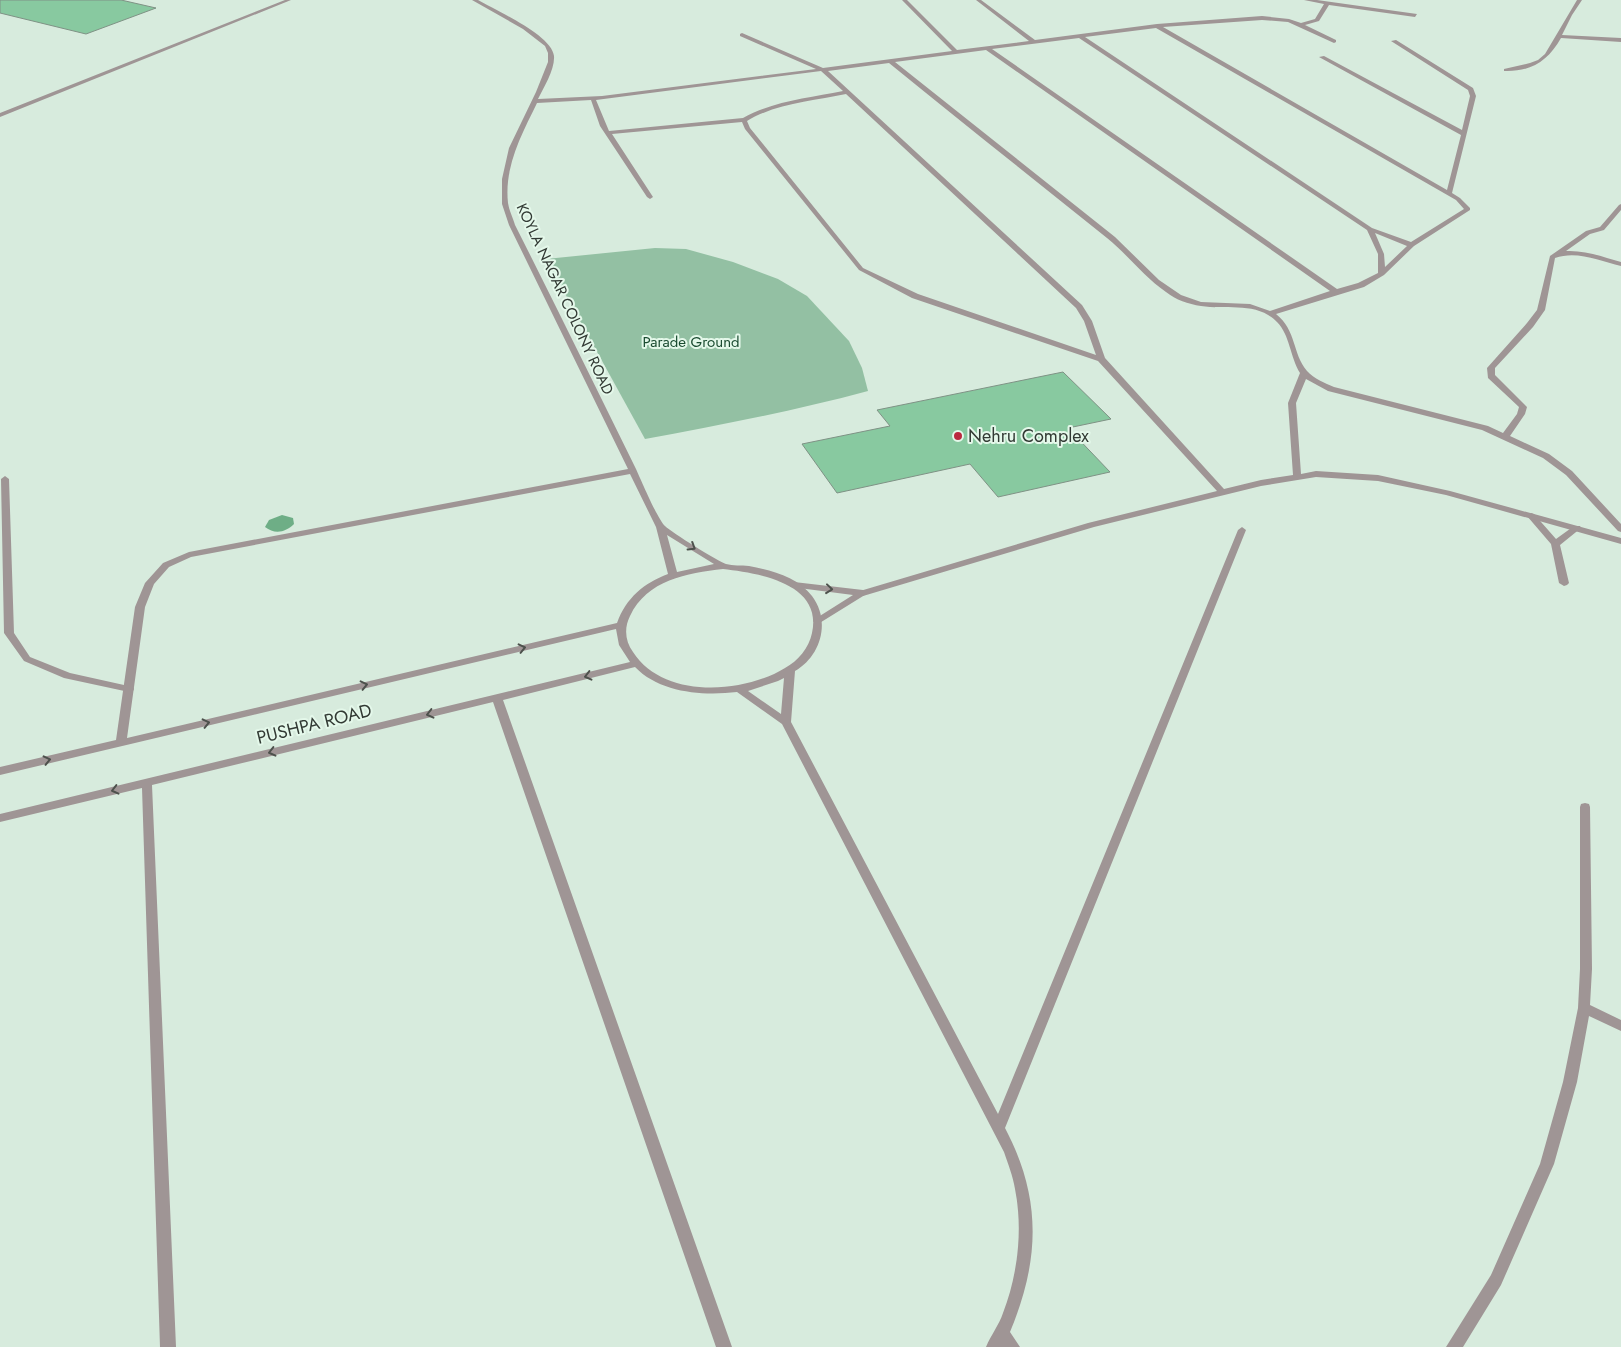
<svg xmlns="http://www.w3.org/2000/svg" width="1621" height="1347" font-family="Jost,sans-serif">
  <rect width="100%" height="100%" fill="#d7ebdd"/>
  <path fill="#93c0a3" d="M655,248L686,249L733,262L778,279L807,296L849,341L862,368L868,391C794,411 720,425 645,439L546,259Z"/>
  <path fill="#6eae86" d="M282,515L293,518L294,524C286,532 275,535 265,527L269,520Z"/>
  <path fill="#88c9a0" stroke="#7f9285" d="M0,0H121L156,8L86,34L0,13Z
    M1063,372L1111,419L1068,428L1110,472L998,497L970,464L837,493L802,444L890,426L877,410Z"/>
  <g fill="none" stroke-linecap="round" stroke-linejoin="round">
    <path fill="#9f9595" fill-rule="evenodd" d="M5,476L9,479L14,633L30,657L70,673L133,687L134,689L133,691L129,692L64,678L24,661L4,633L1,479Z
      M1531,513L1534,514L1556,539L1574,526H1580L1581,528L1560,545L1569,583L1567,585L1564,586L1559,583L1551,544L1527,516Z
      M794,582L863,590L868,593L818,624L815,623L813,621L815,619L853,595L791,587L789,585L791,583Z"/>
    <path fill="#9f9595" fill-rule="evenodd" d="M285,0H291L0,117V113Z
      M472,0H478C495,10 552,35 554,56C555,69 544,87 538,99L602,96L816,69L740,36V34L742,33L823,68L952,51L902,0H907L957,50L1029,41L976,0H981L1035,40L1157,24L1262,16L1289,19L1301,23L1315,19L1324,4L1304,0H1317L1417,14L1415,17L1329,5L1319,21L1305,25L1336,40V42L1334,43L1288,22L1262,20L1163,27L1447,190L1461,135L1319,57L1324,56L1462,130L1470,96L1468,90L1391,41L1396,40L1473,88L1476,96L1452,193L1460,198L1470,208V210L1414,246L1384,275L1364,287L1276,314C1297,331 1292,353 1307,371C1314,379 1325,383 1334,387L1488,426L1503,433L1517,414L1519,407L1488,378L1487,368L1527,323L1537,310L1550,256L1586,231L1600,227L1619,205L1621,204V210L1604,230L1590,234L1566,251C1585,250 1603,257 1621,262V266C1600,261 1577,250 1555,258L1545,310L1533,327L1495,368V375L1527,407L1525,414L1510,436L1549,454L1572,471L1621,524V532L1618,531L1566,475L1543,458L1482,430L1328,391L1306,379L1296,403L1301,474L1316,471L1378,475L1450,491L1621,538V544L1446,495L1378,481L1316,477L1261,486L1094,527L863,596L860,595L858,593L860,591L1088,523L1217,491L1098,361L912,298L859,270L745,129L742,122L612,134L653,197L650,199L647,197L600,126L591,100L537,103C522,134 504,166 508,203C509,210 513,218 515,225C556,306 596,388 636,469C641,480 658,520 665,526C671,532 719,562 726,564C733,566 741,565 749,566C771,570 798,577 812,596C831,621 821,656 795,671L791,722L998,1114L1238,530L1242,527L1246,530L1005,1128C1042,1198 1040,1260 1010,1332L1020,1347H986C991,1335 999,1325 1003,1313C1018,1274 1023,1229 1015,1189C1013,1176 1008,1164 1004,1152L782,724L737,692C703,696 660,693 635,667L503,700L732,1347H716L493,702L152,785L176,1347H160L142,788L0,822V814L630,662L619,645L616,629L0,775V767L116,740L135,607L145,583L163,563L189,552L628,469L509,225L502,204V179L509,148L536,92L548,62V53L545,46L523,29ZM1156,28L1456,200L1464,209L1411,242L1372,228L1085,37ZM1079,38L1367,230L1378,254V273L1358,283L1337,289L992,49ZM986,50L1330,291L1270,311L1250,304L1201,302L1181,295L1159,280L1115,237L895,62ZM889,63C961,122 1035,180 1107,238C1128,255 1144,277 1166,292C1176,300 1188,304 1201,306C1226,310 1257,301 1277,322C1290,335 1290,357 1300,373L1288,403L1293,475L1261,480L1224,489L1105,358L1092,321L1082,305L828,71ZM821,71L843,91C809,98 773,101 743,118L609,131L596,100ZM846,94L1076,308L1084,321L1096,355L918,294L863,268L750,128L747,121C777,103 813,101 846,94ZM1375,233L1407,246L1385,267L1384,254ZM630,474L656,527L668,574C644,583 626,598 617,623L127,738L145,607L154,584L169,567L191,557ZM667,535L714,564L677,572ZM723,569C758,573 823,583 812,633C809,648 798,661 785,668C743,694 663,699 633,652C625,641 624,628 630,616C647,580 687,573 723,569ZM784,678L781,714L748,691L778,681Z
      M1577,0H1582L1572,15L1562,35L1621,38V42L1561,38C1548,61 1531,72 1504,71V69L1530,63L1538,60L1545,54Z
      M1585,803L1589,804L1590,807L1592,969L1590,1005L1621,1020V1031L1589,1016L1577,1082L1554,1164L1501,1285L1463,1347H1446L1491,1275L1540,1164L1563,1082L1578,1008L1580,969V807L1581,804Z"/>
  </g>
  <defs><path id="oneway-chevron" d="M-2-3.5L2.5 0L-2 3.5" fill="none" stroke-width="1.6" stroke-linecap="round" stroke-linejoin="round" transform="scale(1.25)"/></defs>
  <g stroke="#4d514c">
    <use href="#oneway-chevron" transform="translate(692 547) rotate(32)"/>
    <use href="#oneway-chevron" transform="translate(829 589) rotate(6)"/>
    <use href="#oneway-chevron" transform="translate(522 648) rotate(-13)"/>
    <use href="#oneway-chevron" transform="translate(588 676) rotate(166)"/>
    <use href="#oneway-chevron" transform="translate(364 685) rotate(-13)"/>
    <use href="#oneway-chevron" transform="translate(430 714) rotate(166)"/>
    <use href="#oneway-chevron" transform="translate(206 723) rotate(-13)"/>
    <use href="#oneway-chevron" transform="translate(272 752) rotate(166)"/>
    <use href="#oneway-chevron" transform="translate(47 760) rotate(-13)"/>
    <use href="#oneway-chevron" transform="translate(115 790) rotate(166)"/>
  </g>
  <circle fill="#ba293f" stroke="#e4f8ea" stroke-width="2" cx="958" cy="436" r="5"/>
  <g text-anchor="middle" dominant-baseline="central" stroke-width="4" stroke-linejoin="round" paint-order="stroke">
    <g font-size="15" fill="#323a34" stroke="#e4f8ea">
      <text transform="translate(565 299) rotate(65)">KOYLA NAGAR COLONY ROAD</text>
    </g>
    <g font-size="15" fill="#1b4c31" stroke="#e4f8ea">
      <text x="691" y="342">Parade Ground</text>
    </g>
    <g font-size="18" fill="#323a34" stroke="#e4f8ea" text-anchor="start">
      <text x="968" y="436">Nehru Complex</text>
    </g>
    <g font-size="18" fill="#323a34" stroke="#e4f8ea">
      <text transform="translate(314 724) rotate(-14)">PUSHPA ROAD</text>
    </g>
  </g>
</svg>
